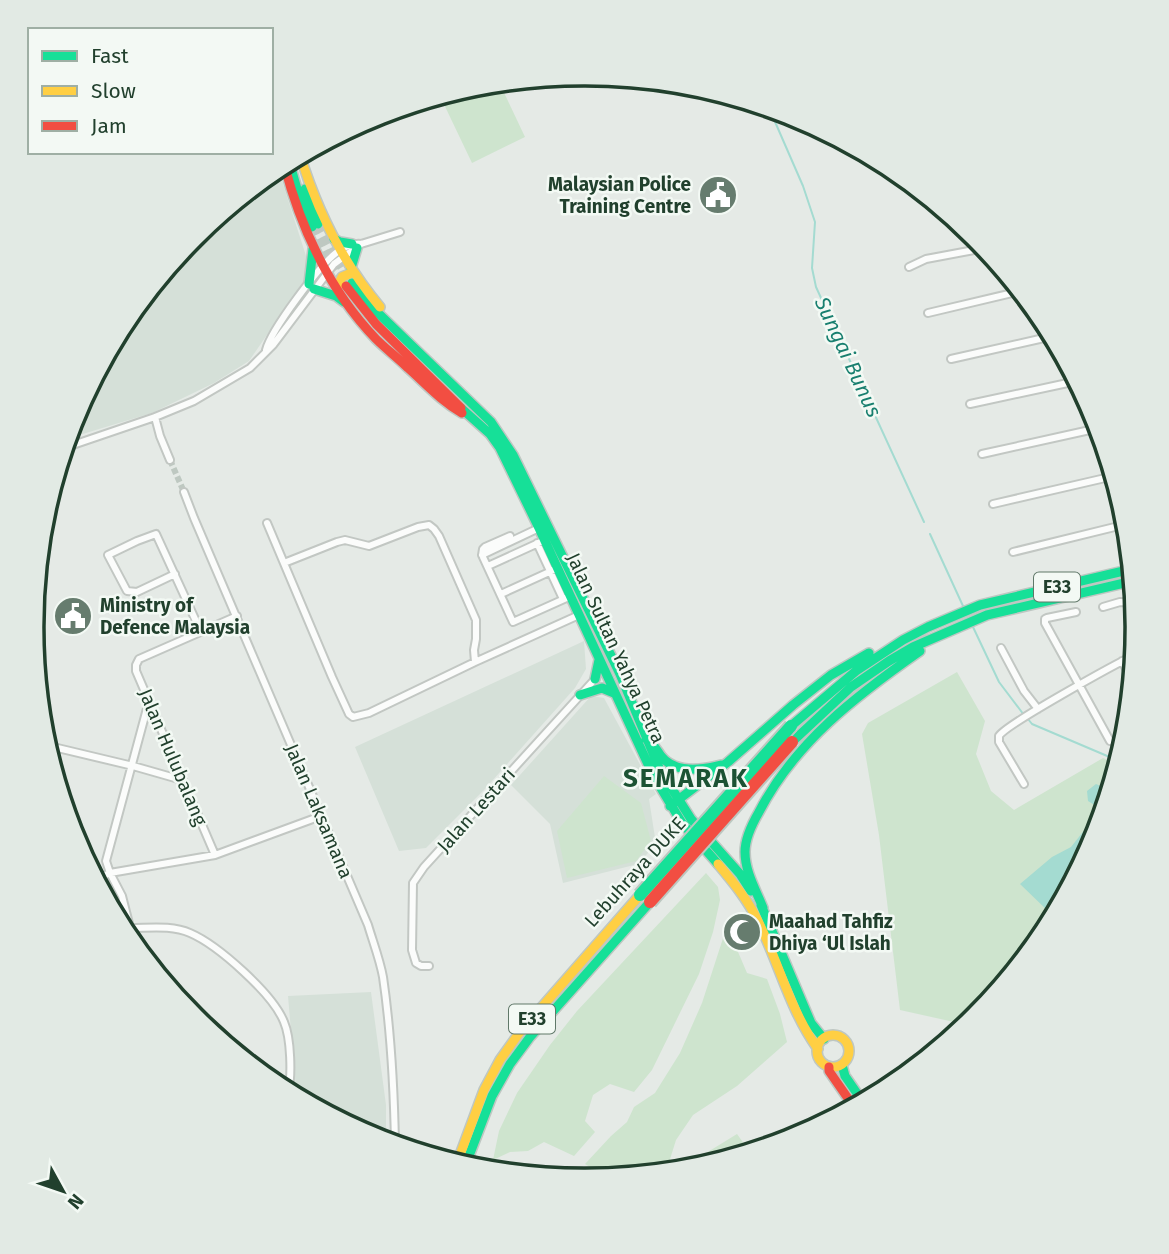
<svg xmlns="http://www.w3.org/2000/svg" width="1169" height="1254" font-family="'Fira Sans',sans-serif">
  <rect width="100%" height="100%" fill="#e5eae6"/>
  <path fill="#d5e0d8" d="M279,166L283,184L307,259L304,281L249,361L214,383L152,413L66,439L74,415L125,319L194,236Z
    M584,641L586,669L575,688L484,790L426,848L399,851L355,747Z
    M591,696L604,698L656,794L649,799L656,844L638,864L563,883L550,824L511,785Z
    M371,992L386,1105V1142L372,1138L294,1096L296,1090L288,996Z"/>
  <path fill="#cee4ce" d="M499,82L525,137L472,163L440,96L477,85Z
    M957,672L985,721L976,754L991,791L1014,810L1103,758L1118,765L1095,839L1044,935L983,1009L963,1024L900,1010L879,835L862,734L868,723Z
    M604,776L641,803L651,841L636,861L567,878L557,831Z
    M706,873L718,887L720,900L713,932L699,974L652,1070L634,1092L610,1084L593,1095L585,1121L595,1132L574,1156L544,1142L528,1151L510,1152L493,1160L499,1131L517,1093L550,1045L577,1011Z
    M727,926L747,973L767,979L780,1014L787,1042L737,1086L693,1115L676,1140L666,1172L608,1178L585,1164L611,1136L627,1122L634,1107L655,1093L680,1053L702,1003Z
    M737,1134L750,1152L706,1165L698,1158Z"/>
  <path fill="#a4dbd1" d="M1096,784L1110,790L1095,839L1062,901L1048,911L1020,884L1052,857L1071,847L1101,809L1088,801L1087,791Z"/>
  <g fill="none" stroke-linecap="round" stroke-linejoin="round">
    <path stroke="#a4dbd1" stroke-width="2" d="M769,108L803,186L815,222L812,268L816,287L924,522
      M930,534L963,606
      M973,627L999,682L1024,715
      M1028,719L1032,724L1119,761"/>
    <path stroke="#bec8c1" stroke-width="6" stroke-dasharray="6 3" stroke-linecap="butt" d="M170,460L184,492"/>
    <path stroke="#bec8c1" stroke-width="9" stroke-dasharray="9 4.5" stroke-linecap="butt" d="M318,224L333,254L352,283
      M312,227L328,260L345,285"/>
    <defs>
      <path id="street" d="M909,267L926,259L985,248
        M928,313L1021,291
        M266,350C271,330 319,266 336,253C344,247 352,243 361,244L400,232
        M951,359L1053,336
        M970,404L1077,381
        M155,417L160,436L170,460
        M64,448L155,417L194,401L250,368L273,345L334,264L361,244
        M1106,452L1126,547
        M982,454L1099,428
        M184,492L194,518L368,925C373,942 380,960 383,977C391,1032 394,1089 395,1144
        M993,504L1114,476
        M267,523L332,677L349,714L353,717L369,713L475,662L579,615
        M537,543L563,599
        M1013,552L1127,524
        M482,555L513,622L571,596
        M482,555L539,528
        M482,555L483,549L485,547L510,536
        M284,563L337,542L345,540L369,546L418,527L429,525L434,529L439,536L476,620V639L474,650L475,662
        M488,566L545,540
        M175,574L137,592L127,591L108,555L137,541L156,534L201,632
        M501,594L558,568
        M1103,607L1120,602L1135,603
        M1076,612L1047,618L1045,619V623L1110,741
        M1001,648L1024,691L1038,709
        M1122,661L1132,680
        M45,745L133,766L182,780
        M1024,784L999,742C999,740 999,738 999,736C1005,725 1117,663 1135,655
        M215,855L136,671V665L139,659L237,616
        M95,880L110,873L106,861L149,701
        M130,928C150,928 172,925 190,933C218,945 273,994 284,1022C291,1038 292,1076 288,1092
        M135,947L122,896L110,873L215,855L321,816
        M429,966H421L416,963L412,950L413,883L424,867L596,678"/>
      <path id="fast" d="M289,161L301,203L312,227
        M305,189L318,224
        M334,239L340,242L352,244
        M351,268L357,248
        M352,283L379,314L491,422L513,455L620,674L660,770L691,819L740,874L751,891
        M309,284L313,249
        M314,289L336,296L344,302
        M461,408L490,434L500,448L539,528L653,775L682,823L718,864
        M595,679L599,660
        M580,695L602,688L614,693
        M791,726L856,671L903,640L928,627L980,605L1132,569
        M646,739C654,744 656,749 661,756C675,774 702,770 721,765
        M792,742L851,687L889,661L913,647L987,615L1133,581
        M670,806L728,762L793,705L831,675L869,653
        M761,905L811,1023L824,1039
        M763,908C756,890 745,872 745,852C745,838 752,824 759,812C795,742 857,695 920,651
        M842,1065L845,1076L863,1102
        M467,1167L469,1156L492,1096L510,1064L530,1037L650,902"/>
      <path id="slow" d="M300,155C317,210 343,263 380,307
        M337,287L342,277L354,272
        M718,864C733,882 748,900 758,921C780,965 789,1008 818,1049
        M817 1051a16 16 0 1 1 32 0a16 16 0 1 1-32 0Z
        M457,1163L484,1090L500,1060L520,1032L640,895"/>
      <path id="jam" d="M284,164C301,229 329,290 376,339C386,349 398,358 408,368C426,384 441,401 462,413
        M346,286L376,324L461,408
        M829,1067V1071L854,1107"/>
    </defs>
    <use href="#street" stroke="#c2c7c3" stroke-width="10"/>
    <use href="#fast" stroke="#bec7c2" stroke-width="12"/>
    <use href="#slow" stroke="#bec7c2" stroke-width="12"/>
    <use href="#jam" stroke="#bec7c2" stroke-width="12"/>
    <use href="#street" stroke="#fbfcfb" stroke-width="6"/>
    <use href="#fast" stroke="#16e098" stroke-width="9"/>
    <use href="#slow" stroke="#ffcf43" stroke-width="9"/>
    <use href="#jam" stroke="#f24e42" stroke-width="9"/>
    <defs>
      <path id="fast-bridge" d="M640,895L791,726"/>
      <path id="jam-bridge" d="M650,902L792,742"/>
    </defs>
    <use href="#fast-bridge" stroke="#bcc7c0" stroke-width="16" stroke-linecap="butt"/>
    <use href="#jam-bridge" stroke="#bcc7c0" stroke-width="16" stroke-linecap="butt"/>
    <use href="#fast-bridge" stroke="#16e098" stroke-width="12"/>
    <use href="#jam-bridge" stroke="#f24e42" stroke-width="12"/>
  </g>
  <defs>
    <symbol id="civic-disc" viewBox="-11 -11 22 22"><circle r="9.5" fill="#667c6e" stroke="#f3f9f4"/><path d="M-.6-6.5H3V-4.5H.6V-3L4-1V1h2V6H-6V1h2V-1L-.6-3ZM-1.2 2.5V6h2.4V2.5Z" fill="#fff"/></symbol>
    <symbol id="mosque-disc" viewBox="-11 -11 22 22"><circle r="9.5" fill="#667c6e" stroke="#f3f9f4"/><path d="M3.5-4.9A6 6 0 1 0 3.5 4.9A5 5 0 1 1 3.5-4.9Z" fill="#fff"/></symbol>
  </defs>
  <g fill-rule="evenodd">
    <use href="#civic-disc" x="696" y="173" width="44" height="44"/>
    <use href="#civic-disc" x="51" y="594" width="44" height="44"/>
    <use href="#mosque-disc" x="720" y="910" width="44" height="44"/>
  </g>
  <g text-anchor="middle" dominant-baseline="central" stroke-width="5" stroke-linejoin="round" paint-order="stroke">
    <g fill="#f3f9f4" stroke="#607869" stroke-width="2">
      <rect x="1034" y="572.5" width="46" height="29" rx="5"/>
      <rect x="509" y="1004.5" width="46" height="29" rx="5"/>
    </g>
    <g font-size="18" font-weight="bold" fill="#21402d">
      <text x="1057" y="587">E33</text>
      <text x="532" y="1019">E33</text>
    </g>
    <g font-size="19" font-weight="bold" fill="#21402d" stroke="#f3f9f4" text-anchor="start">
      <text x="691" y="184" text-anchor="end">Malaysian Police<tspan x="691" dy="22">Training Centre</tspan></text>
      <text x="100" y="605">Ministry of<tspan x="100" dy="22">Defence Malaysia</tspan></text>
      <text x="769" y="921">Maahad Tahfiz<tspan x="769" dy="22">Dhiya ‘Ul Islah</tspan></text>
    </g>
    <g font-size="19" fill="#21402d" stroke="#f3f9f4">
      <text transform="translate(616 648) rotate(65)">Jalan Sultan Yahya Petra</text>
      <text transform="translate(173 757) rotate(67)">Jalan Hulubalang</text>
      <text transform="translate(476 810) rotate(-48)">Jalan Lestari</text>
      <text transform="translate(319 811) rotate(67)">Jalan Laksamana</text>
      <text transform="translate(635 872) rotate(-48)">Lebuhraya DUKE</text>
    </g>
    <g font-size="21" font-style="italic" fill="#187f6f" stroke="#f3f9f4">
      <text transform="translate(848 357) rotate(65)">Sungai Bunus</text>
    </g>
    <g font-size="26" font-weight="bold" letter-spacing="2" fill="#1c5334" stroke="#f3f9f4">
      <text x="686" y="778">SEMARAK</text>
    </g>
  </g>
  <path d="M0 0H1169V1254H0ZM584 86H585A540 540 0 0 1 1125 626V628A540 540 0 0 1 585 1168H584A540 540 0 0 1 44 628V626A540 540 0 0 1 584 86Z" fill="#e2eae4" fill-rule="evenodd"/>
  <path fill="none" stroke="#21402d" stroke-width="3.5" d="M584 86H585A540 540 0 0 1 1125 626V628A540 540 0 0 1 585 1168H584A540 540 0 0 1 44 628V626A540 540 0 0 1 584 86Z"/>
  <rect x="28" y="28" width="245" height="126" fill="#f3f9f4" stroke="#9fafa4" stroke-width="2"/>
  <rect x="42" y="51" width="35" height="10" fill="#16e098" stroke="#9fafa4" stroke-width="2"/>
  <text x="91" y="63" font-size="21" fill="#21402d">Fast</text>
  <rect x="42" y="86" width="35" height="10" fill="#ffcf43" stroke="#9fafa4" stroke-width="2"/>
  <text x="91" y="98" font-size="21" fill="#21402d">Slow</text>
  <rect x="42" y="121" width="35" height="10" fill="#f24e42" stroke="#9fafa4" stroke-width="2"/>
  <text x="91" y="133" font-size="21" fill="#21402d">Jam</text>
  <g transform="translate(63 1191) rotate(130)" stroke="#f3f9f4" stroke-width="5" paint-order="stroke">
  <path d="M0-5L12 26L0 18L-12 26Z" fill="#21402d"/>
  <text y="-10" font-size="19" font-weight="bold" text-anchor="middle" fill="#21402d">N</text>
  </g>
</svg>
